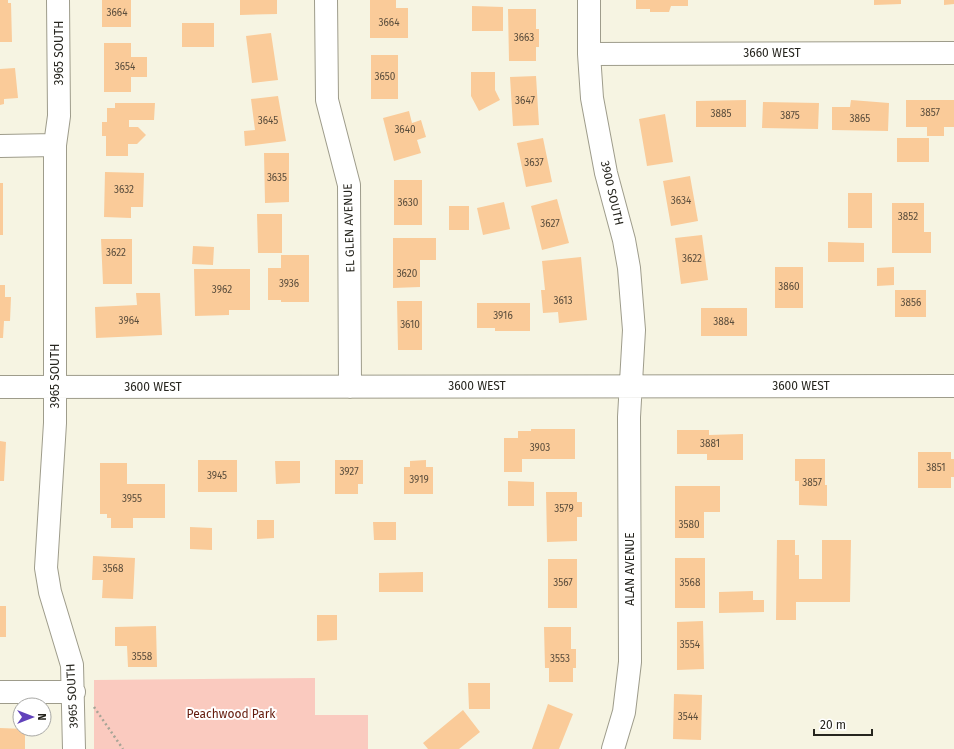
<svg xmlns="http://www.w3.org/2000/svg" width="954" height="749" font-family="'Fira Sans',sans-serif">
  <rect width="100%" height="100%" fill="#f6f4e2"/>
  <path fill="#facabf" d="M315,678V715H368V749H94V680Z"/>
  <path fill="#facb99" d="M0,0H8V3H11L12,42H0Z
    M102,0H131V27H102Z
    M240,0H277V14L240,15Z
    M370,0H396V8H408V38H370Z
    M636,0H688V6H671L669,12H650V9H636Z
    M874,0H901V4L874,5Z
    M944,0H954V4L944,5Z
    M472,6L503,7V31H472Z
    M508,9H536V29H539V47H536V61H509Z
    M182,23H214V47H182Z
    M271,33L278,80L252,83L246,36Z
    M104,43H131V57H147V77H131V92H104Z
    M371,55H398V99H371Z
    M15,68L18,98L4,99V104L0,105V69Z
    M471,72H495V90L500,100L479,111L471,96Z
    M536,76L539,125L513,126L510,77Z
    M278,96L286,141L245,146L244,131L255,130L251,99Z
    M746,100V127H696V101Z
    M851,100L889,103L888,131L832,130V107H850Z
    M906,100H954V127H944V136H927V127H906Z
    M763,102L819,103L818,129L762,128Z
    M115,103H155L154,120H129V127H138L146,135L137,144H128V156H106V136H102V122H107V108H115Z
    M409,111L412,123L421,120L426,137L417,140L421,153L394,161L383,118Z
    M665,114L673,162L647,166L639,119Z
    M543,138L552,182L526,187L517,143Z
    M897,138H929V162H897Z
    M264,153H289V202L265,203Z
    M105,172L144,173L143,207H131V218L104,217Z
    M690,176L698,221L671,226L663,181Z
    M394,180H422V225H394Z
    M0,183H3V235H0Z
    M848,193H872V228H848Z
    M557,199L569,243L542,250L531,206Z
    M504,202L510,229L483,235L477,208Z
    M892,203H924V232H931V253H892Z
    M449,206H469V230H449Z
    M257,214H282V253H258Z
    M702,235L708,280L681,284L675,238Z
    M393,238H436V260H420V287L393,288Z
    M101,239H132V284H103Z
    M828,242L864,243V262H828Z
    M193,246L214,247L213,265L192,264Z
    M281,255H309V302H281V300H268V268H281Z
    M581,257L587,320L559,323L558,312L543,313L541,290H545L542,261Z
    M775,267H803V308H775Z
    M894,267V285L877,286V268Z
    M194,269H250V310H229V315L195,316Z
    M0,285H5V297H11L10,321H4L3,338H0Z
    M895,290H926V317H895Z
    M136,293H160L162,335L96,338L95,307L137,305Z
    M397,301H422V350H398Z
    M477,303H530V331H495V328H477Z
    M701,308H747V336H701Z
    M531,429H575V459H522V472H504V438H518V431H531Z
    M677,430H709V435L743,434V460H707V454H677Z
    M0,441L6,442L4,481H0Z
    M918,452H951V459H954V477H951V488H918Z
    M795,459H825V485H827V506L799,505V481H795Z
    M198,460H237V492H198Z
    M335,460H363V484H358V494H335Z
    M426,460V467H433V494H404V467H410V461Z
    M275,461H300V483L276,484Z
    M100,463H127V484H165V518H133V528H111V518H107V514H100Z
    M508,481L534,482V506H508Z
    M675,486H720V512H704V538H675Z
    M546,492H577V502H582V517H577V541L547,542Z
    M257,520H274V538L257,539Z
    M373,522H396V540H374Z
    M190,527L212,528V550L190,549Z
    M777,540H795V555H799V579H822V540H851L850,602H796V620H776Z
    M93,556L135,558L133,599L102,598L103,580H92Z
    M675,558H705V608H675Z
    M548,559H577V608H548Z
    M423,572V592H379V573Z
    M753,591V600H764V612L719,613V592Z
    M0,606H6V637H0Z
    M317,615H337V640L317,641Z
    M703,621L704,669L677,670V622Z
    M156,626L157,667H128L127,646H115V627Z
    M544,627H571V649H576V668H573V682H549V668H545Z
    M468,683H490V709H469Z
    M674,694L702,695L701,740L673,739Z
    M548,704L573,714L559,749H532Z
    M463,710L480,732L459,749H428L423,743Z
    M0,728L25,729V749H0Z"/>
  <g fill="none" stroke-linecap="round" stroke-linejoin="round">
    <defs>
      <path id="minor" d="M58,0L59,116L55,145V423L46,568L50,592L72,665L74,749
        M326,0L327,100L349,185L350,387
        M589,0V54L592,98L606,173L624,240L629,268L634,330L629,417L630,662L624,712L613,749
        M589,54L954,53
        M0,146L55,145
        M0,387L954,386
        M0,692H74"/>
    </defs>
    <use href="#minor" stroke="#9e9c8b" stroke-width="24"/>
    <path stroke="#a6a496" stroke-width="2.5" stroke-dasharray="2 3" stroke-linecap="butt" d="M94,707L123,749"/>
    <use href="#minor" stroke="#fff" stroke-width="22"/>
  </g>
  <g text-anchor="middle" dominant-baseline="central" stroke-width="4" stroke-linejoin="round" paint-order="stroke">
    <g font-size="10" fill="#5b4e3d">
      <text x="117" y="13">3664</text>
      <text x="389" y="23">3664</text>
      <text x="524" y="38">3663</text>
      <text x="125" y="67">3654</text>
      <text x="385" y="77">3650</text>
      <text x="525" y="101">3647</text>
      <text x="930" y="113">3857</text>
      <text x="721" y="114">3885</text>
      <text x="790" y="116">3875</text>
      <text x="860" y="119">3865</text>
      <text x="268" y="121">3645</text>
      <text x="405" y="130">3640</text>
      <text x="534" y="163">3637</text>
      <text x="277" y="178">3635</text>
      <text x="124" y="190">3632</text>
      <text x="681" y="201">3634</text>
      <text x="408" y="203">3630</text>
      <text x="908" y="217">3852</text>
      <text x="550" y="224">3627</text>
      <text x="116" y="253">3622</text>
      <text x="692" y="259">3622</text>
      <text x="407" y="274">3620</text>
      <text x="289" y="284">3936</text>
      <text x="789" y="287">3860</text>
      <text x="222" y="290">3962</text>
      <text x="563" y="301">3613</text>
      <text x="911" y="303">3856</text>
      <text x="503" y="316">3916</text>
      <text x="129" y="321">3964</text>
      <text x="724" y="322">3884</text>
      <text x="410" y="325">3610</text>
      <text x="710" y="444">3881</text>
      <text x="540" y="448">3903</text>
      <text x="936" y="468">3851</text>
      <text x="349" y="472">3927</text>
      <text x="217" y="476">3945</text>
      <text x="419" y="480">3919</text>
      <text x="812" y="483">3857</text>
      <text x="132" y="499">3955</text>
      <text x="564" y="509">3579</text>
      <text x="689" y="525">3580</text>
      <text x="113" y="569">3568</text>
      <text x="563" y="583">3567</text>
      <text x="690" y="583">3568</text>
      <text x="690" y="645">3554</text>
      <text x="142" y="657">3558</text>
      <text x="560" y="659">3553</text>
      <text x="688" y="717">3544</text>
    </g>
    <g font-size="12" fill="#26251e" stroke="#fff">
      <text transform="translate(59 53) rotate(-90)">3965 SOUTH</text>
      <text x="772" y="53">3660 WEST</text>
      <text transform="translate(612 193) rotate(77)">3900 SOUTH</text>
      <text transform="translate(349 228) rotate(-92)">EL GLEN AVENUE</text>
      <text transform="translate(55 376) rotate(-90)">3965 SOUTH</text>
      <text x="477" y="386">3600 WEST</text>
      <text x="801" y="386">3600 WEST</text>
      <text x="153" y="387">3600 WEST</text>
      <text transform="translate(630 569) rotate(-90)">ALAN AVENUE</text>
      <text transform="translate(72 696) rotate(-93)">3965 SOUTH</text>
    </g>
    <g font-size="12" fill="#641a0b" stroke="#fff">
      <text x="231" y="714">Peachwood Park</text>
    </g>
  </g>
  <g transform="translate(32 717) rotate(90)"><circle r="19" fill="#ffffff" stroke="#a8a8a5"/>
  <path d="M0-3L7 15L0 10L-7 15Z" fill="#6142bb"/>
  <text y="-6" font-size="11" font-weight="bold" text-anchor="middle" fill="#26251e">N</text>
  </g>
  <path d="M814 729v6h58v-6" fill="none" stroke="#26251e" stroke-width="2"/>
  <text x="820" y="729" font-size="12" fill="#26251e" stroke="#ffffff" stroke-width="3" paint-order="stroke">20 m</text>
</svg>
